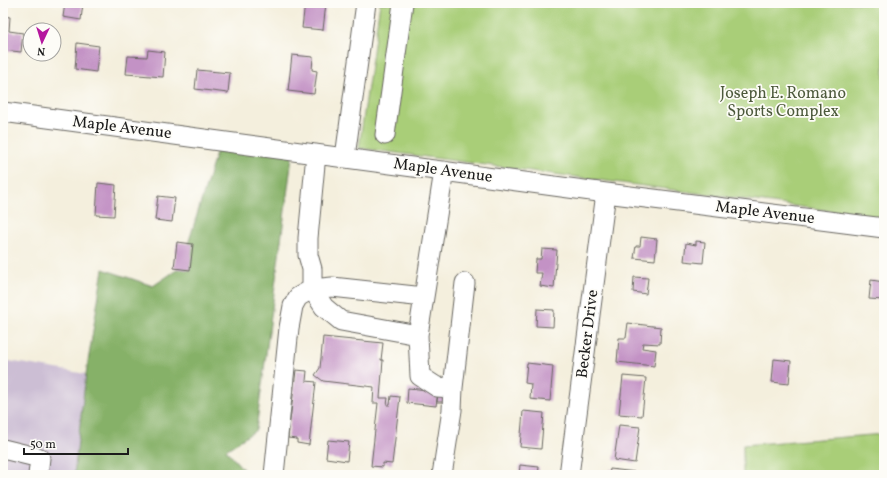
<svg xmlns="http://www.w3.org/2000/svg" width="887" height="478" font-family="Vollkorn,serif">
  <rect width="100%" height="100%" fill="#fdfcf7"/>
  <filter id="ink" filterUnits="userSpaceOnUse"><feTurbulence type="fractalNoise" baseFrequency=".025" numOctaves="2"/><feDisplacementMap in="SourceGraphic" scale="8" xChannelSelector="R" yChannelSelector="G"/><feConvolveMatrix kernelMatrix="1 2 1 2 8 2 1 2 1" color-interpolation-filters="sRGB"/></filter>
  <filter id="wash" filterUnits="userSpaceOnUse"><feTurbulence type="fractalNoise" baseFrequency=".012" numOctaves="4" result="noise"/><feDisplacementMap in="SourceGraphic" scale="16" xChannelSelector="R" yChannelSelector="G"/><feGaussianBlur stdDeviation="0.9" result="paint"/><feColorMatrix in="noise" values="0 0 0 0 0 0 0 0 0 0 0 0 0 0 0 0 0 1.4 0 .05"/><feComposite in="paint" operator="in"/></filter>
  <g filter="url(#wash)">
    <rect width="100%" height="100%" fill="#f4efdd"/>
    <path fill="#ccbed4" d="M3,360L86,374L74,475H3Z"/>
    <path fill="#a9ce78" stroke="#62754a" d="M380,3H884V218L359,148Z
      M884,434V475H743V445Z"/>
    <path fill="#86b168" stroke="#516642" d="M220,140L293,150L256,430L226,450L248,475H74L86,374L103,269L153,286L181,267Z"/>
    <g id="blocks">
      <path fill="#c392c5" d="M65,3H83L81,20L63,17Z
        M305,3H326L323,30L302,28Z
        M3,16L10,17L9,31L23,33L21,52L3,50Z
        M77,43L99,46L96,72L75,69Z
        M148,50L165,52L163,77L126,74L128,56L147,57Z
        M292,55L313,57L312,70L317,71L314,94L288,91Z
        M197,70L230,73L228,93L195,89Z
        M98,183L116,185L114,216L96,215Z
        M158,196L175,198L172,222L155,220Z
        M641,237L657,239L655,260L634,258L636,246H640Z
        M696,241L705,242L703,263L684,261L686,243L696,245Z
        M177,242L193,244L190,270L174,268Z
        M542,249L557,250L554,288L540,286L542,273H535L536,259H541Z
        M634,277L648,278L646,294L633,292Z
        M871,280L884,282V300L869,299Z
        M537,309L554,310L553,327L536,326Z
        M628,323L661,327L660,344L643,343L642,348L656,350L654,366L617,362L619,338H626Z
        M323,337L383,343L381,360H383L380,398H388L387,405H390L391,396L400,397L392,464L383,463V467L371,466L378,403H373L374,387L323,381L315,375L320,368Z
        M774,359L791,361L789,384L772,382Z
        M527,363L553,366L550,401L530,399L531,384L525,383Z
        M296,370L307,371L306,381L316,382L309,445L297,443V439L288,438Z
        M623,376L646,378L642,416L619,414Z
        M408,388L438,391L436,406L407,403Z
        M438,394L446,395L445,402H437Z
        M523,411L544,413L541,449L520,447Z
        M619,425L640,427L635,463L614,460Z
        M328,440L349,442L347,461L326,458Z
        M520,465L539,467L538,475H519Z
        M610,469L636,472V475H609Z"/>
    </g>
  </g>
  <g filter="url(#ink)">
    <use href="#blocks" fill-opacity="0" stroke="#686660" stroke-width="1"/>
    <g fill="none" stroke-linecap="round" stroke-linejoin="round">
      <defs>
        <path id="minor" d="M3,112L606,193L884,228
          M385,135L403,3
          M316,154L308,238V255L312,269V289L324,307L341,321L418,335L420,376L437,387L453,388L452,410L442,475
          M345,157L366,3
          M418,335L444,171
          M453,388L465,283
          M3,449L40,458L38,475
          M274,475L289,328L293,306L298,297L312,289L332,287L424,297
          M569,475L606,193"/>
      </defs>
      <use href="#minor" stroke="#686660" stroke-width="21"/>
      <use href="#minor" stroke="#fff" stroke-width="19"/>
    </g>
  </g>
  <g text-anchor="middle" dominant-baseline="central" stroke-width="3.5" stroke-linejoin="round" paint-order="stroke">
    <g font-size="16" fill="#4d5a3c" stroke="#fdfcf7">
      <text x="783" y="94">Joseph E. Romano<tspan x="783" dy="18">Sports Complex</tspan></text>
    </g>
    <g font-size="16" fill="#1c1c1c" stroke="#fdfcf7">
      <text transform="translate(122 128) rotate(7)">Maple Avenue</text>
      <text transform="translate(443 171) rotate(8)">Maple Avenue</text>
      <text transform="translate(765 213) rotate(7)">Maple Avenue</text>
      <text transform="translate(588 334) rotate(-83)">Becker Drive</text>
    </g>
  </g>
  <rect width="887" height="478" fill="none" stroke="#fdfcf7" stroke-width="16"/>
  <g transform="translate(42 42) rotate(184)"><circle r="19" fill="#fdfcf7" stroke="#a3a29f"/>
  <path d="M0-3L7 15L0 10L-7 15Z" fill="#b5179e"/>
  <text y="-6" font-size="11" font-weight="bold" text-anchor="middle" fill="#1c1c1c">N</text>
  </g>
  <path d="M24 448v6h104v-6" fill="none" stroke="#1c1c1c" stroke-width="2"/>
  <text x="30" y="448" font-size="12" fill="#1c1c1c" stroke="#fdfcf7" stroke-width="3" paint-order="stroke">50 m</text>
</svg>
